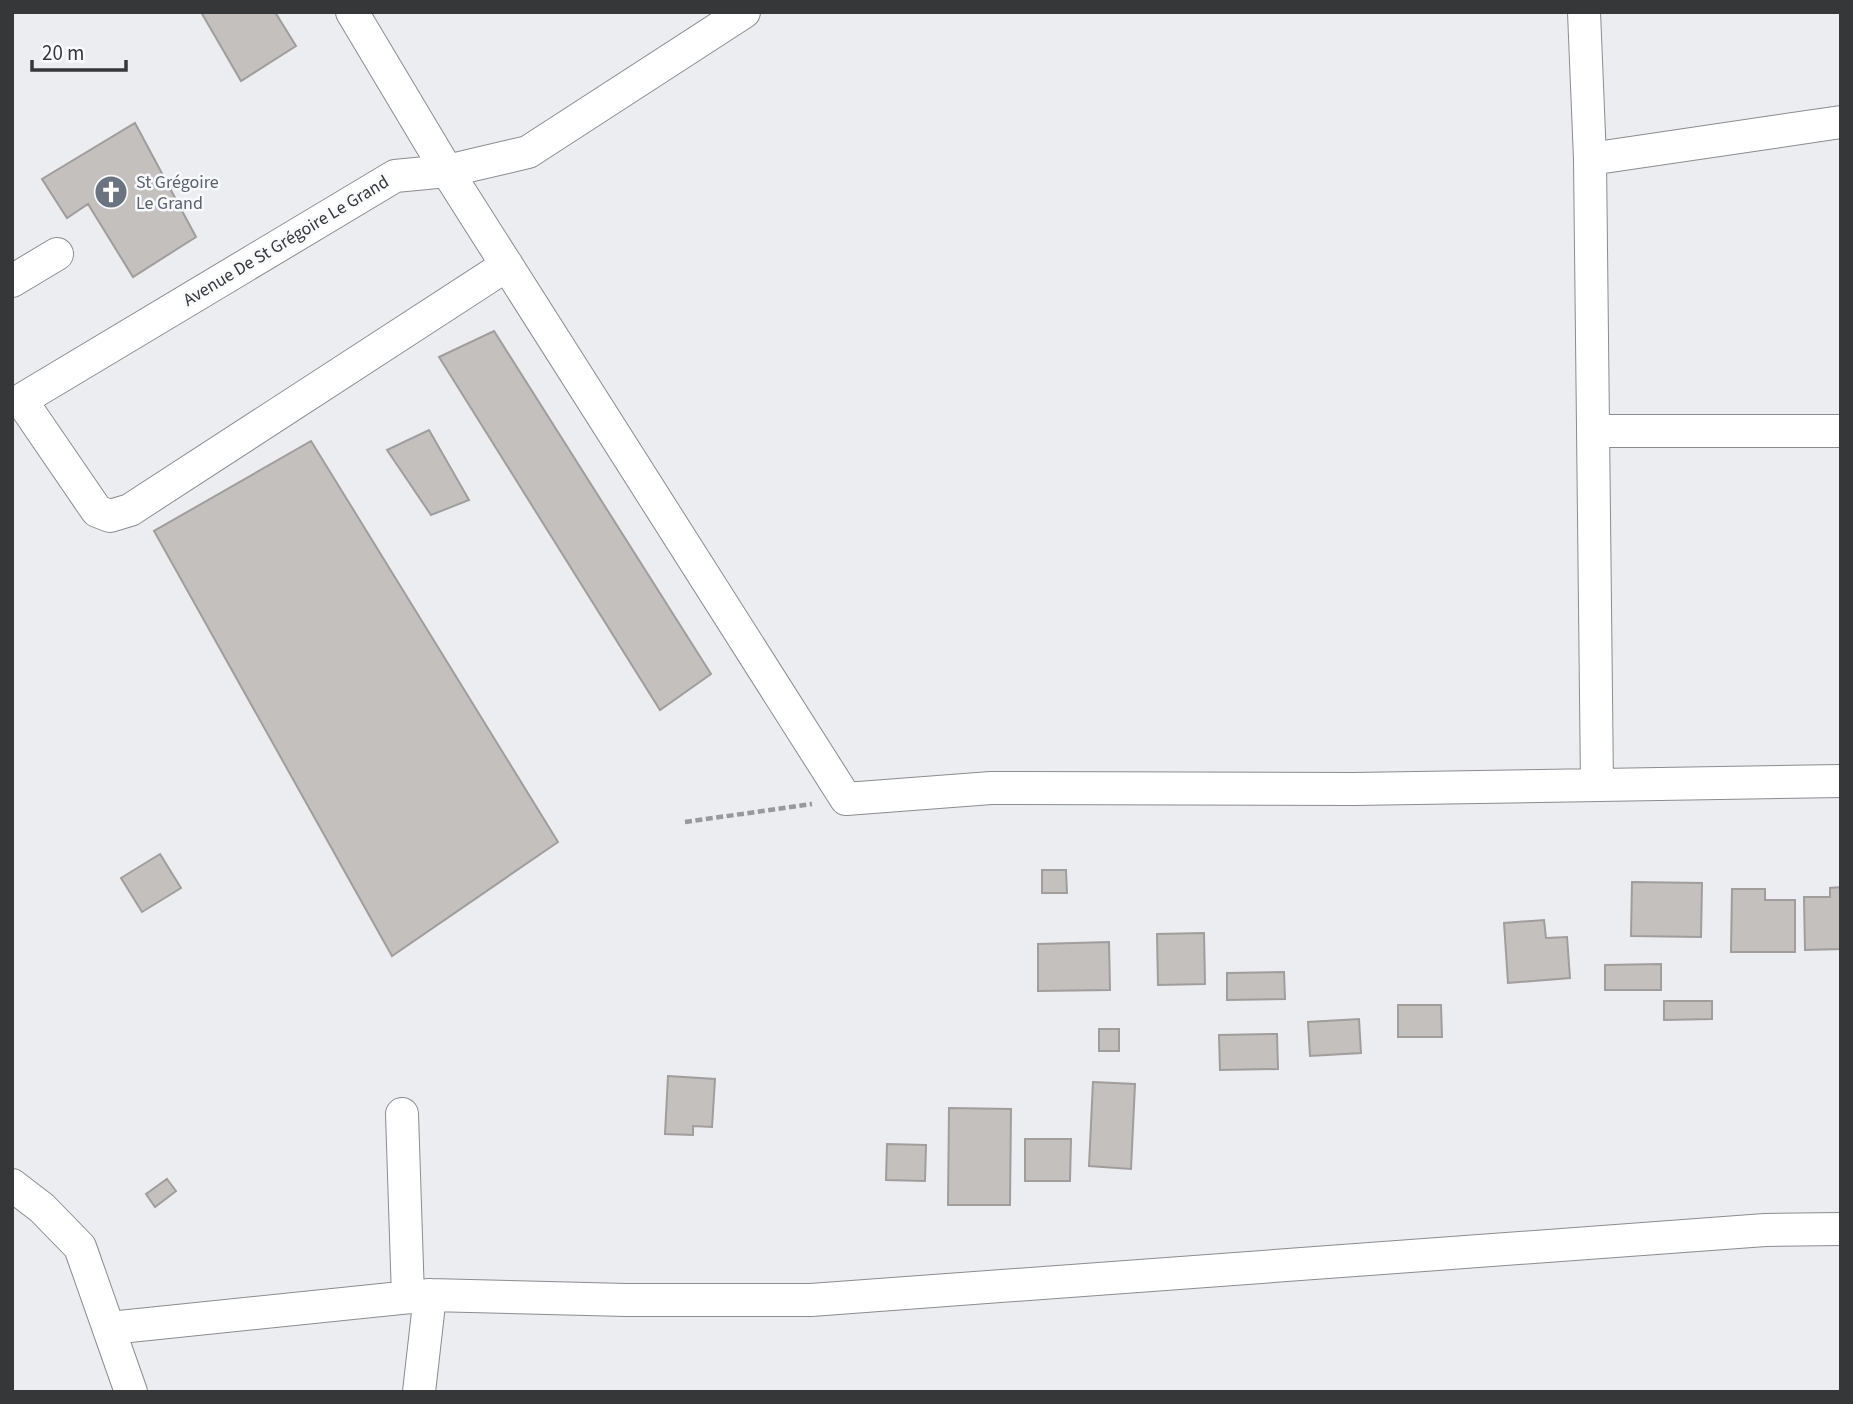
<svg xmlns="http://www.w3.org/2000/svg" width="1853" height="1404" font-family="'Source Sans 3',sans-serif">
  <rect width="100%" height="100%" fill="#ebedf0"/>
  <path fill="#c4c0be" stroke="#a19d9c" stroke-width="2" d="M201,12H275L296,46L241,81Z
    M135,123L196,237L133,277L88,204L67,218L42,179Z
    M494,331L711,674L660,710L439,357Z
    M429,430L469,500L431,515L387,450Z
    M311,441L558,842L392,956L154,531Z
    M160,854L181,888L142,912L121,878Z
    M1042,870H1066L1067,893H1042Z
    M1632,882L1702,883L1701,937L1631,936Z
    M1841,887V949L1805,950L1804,897H1830V888Z
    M1732,889H1765V900H1795V952H1731Z
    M1544,920L1546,938L1567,937L1570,978L1508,983L1504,923Z
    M1204,933L1205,984L1158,985L1157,934Z
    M1109,942L1110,990L1038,991V944Z
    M1661,964V990H1605V965Z
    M1284,972L1285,999L1227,1000V973Z
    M1664,1001H1712V1019L1664,1020Z
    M1398,1005H1441L1442,1037H1398Z
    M1359,1019L1361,1053L1310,1056L1308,1022Z
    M1099,1029H1119V1051H1099Z
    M1277,1034L1278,1069L1220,1070L1219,1035Z
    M668,1076L715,1079L712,1127L693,1126V1135L665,1134Z
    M1093,1082L1135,1084L1131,1169L1089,1166Z
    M949,1108L1011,1109L1010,1205H948Z
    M1025,1139H1071L1070,1181H1025Z
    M887,1144L926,1145L925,1181L886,1180Z
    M167,1179L176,1191L155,1207L146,1194Z"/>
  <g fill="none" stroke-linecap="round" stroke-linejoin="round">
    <defs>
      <path id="minor" d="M352,12L447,171L846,799L991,788L1354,789L1841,781
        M1584,12L1590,159L1597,785
        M1590,159L1841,122
        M507,265L130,510L110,516L97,511L21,400L395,176L447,171L528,152L744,12
        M12,281L57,254
        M1593,431H1841
        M402,1114L408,1297
        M12,1185L42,1208L80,1247L131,1392
        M110,1328L430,1295L626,1300H811L1765,1230L1841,1229
        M419,1392L430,1295"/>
    </defs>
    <use href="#minor" stroke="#8a8c8f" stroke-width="34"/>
    <path stroke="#97999b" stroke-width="4.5" stroke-dasharray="7 3.5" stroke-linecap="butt" d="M685,822L812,804"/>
    <use href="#minor" stroke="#fff" stroke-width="32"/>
  </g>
  <defs>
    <symbol id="church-disc" viewBox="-11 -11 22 22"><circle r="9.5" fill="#6b7280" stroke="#f8fafd"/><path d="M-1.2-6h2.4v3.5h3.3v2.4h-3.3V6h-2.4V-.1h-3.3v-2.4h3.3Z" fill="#fff"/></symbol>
  </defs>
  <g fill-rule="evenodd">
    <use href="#church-disc" x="92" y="173" width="38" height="38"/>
  </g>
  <g text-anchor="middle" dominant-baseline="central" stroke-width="5" stroke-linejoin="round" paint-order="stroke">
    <g font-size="18" fill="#5b616d" stroke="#f8fafd" text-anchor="start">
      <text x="136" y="182">St Grégoire<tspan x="136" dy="21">Le Grand</tspan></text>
    </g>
    <g font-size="18" fill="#363738" stroke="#f8fafd">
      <text transform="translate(286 241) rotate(-31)">Avenue De St Grégoire Le Grand</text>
    </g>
  </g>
  <rect width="1853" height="1404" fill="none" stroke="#363738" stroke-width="28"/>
  <path d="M32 60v10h94v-10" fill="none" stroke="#363738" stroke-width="3.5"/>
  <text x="42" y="60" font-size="21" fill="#363738" stroke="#f8fafd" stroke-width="5" paint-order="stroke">20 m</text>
</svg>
